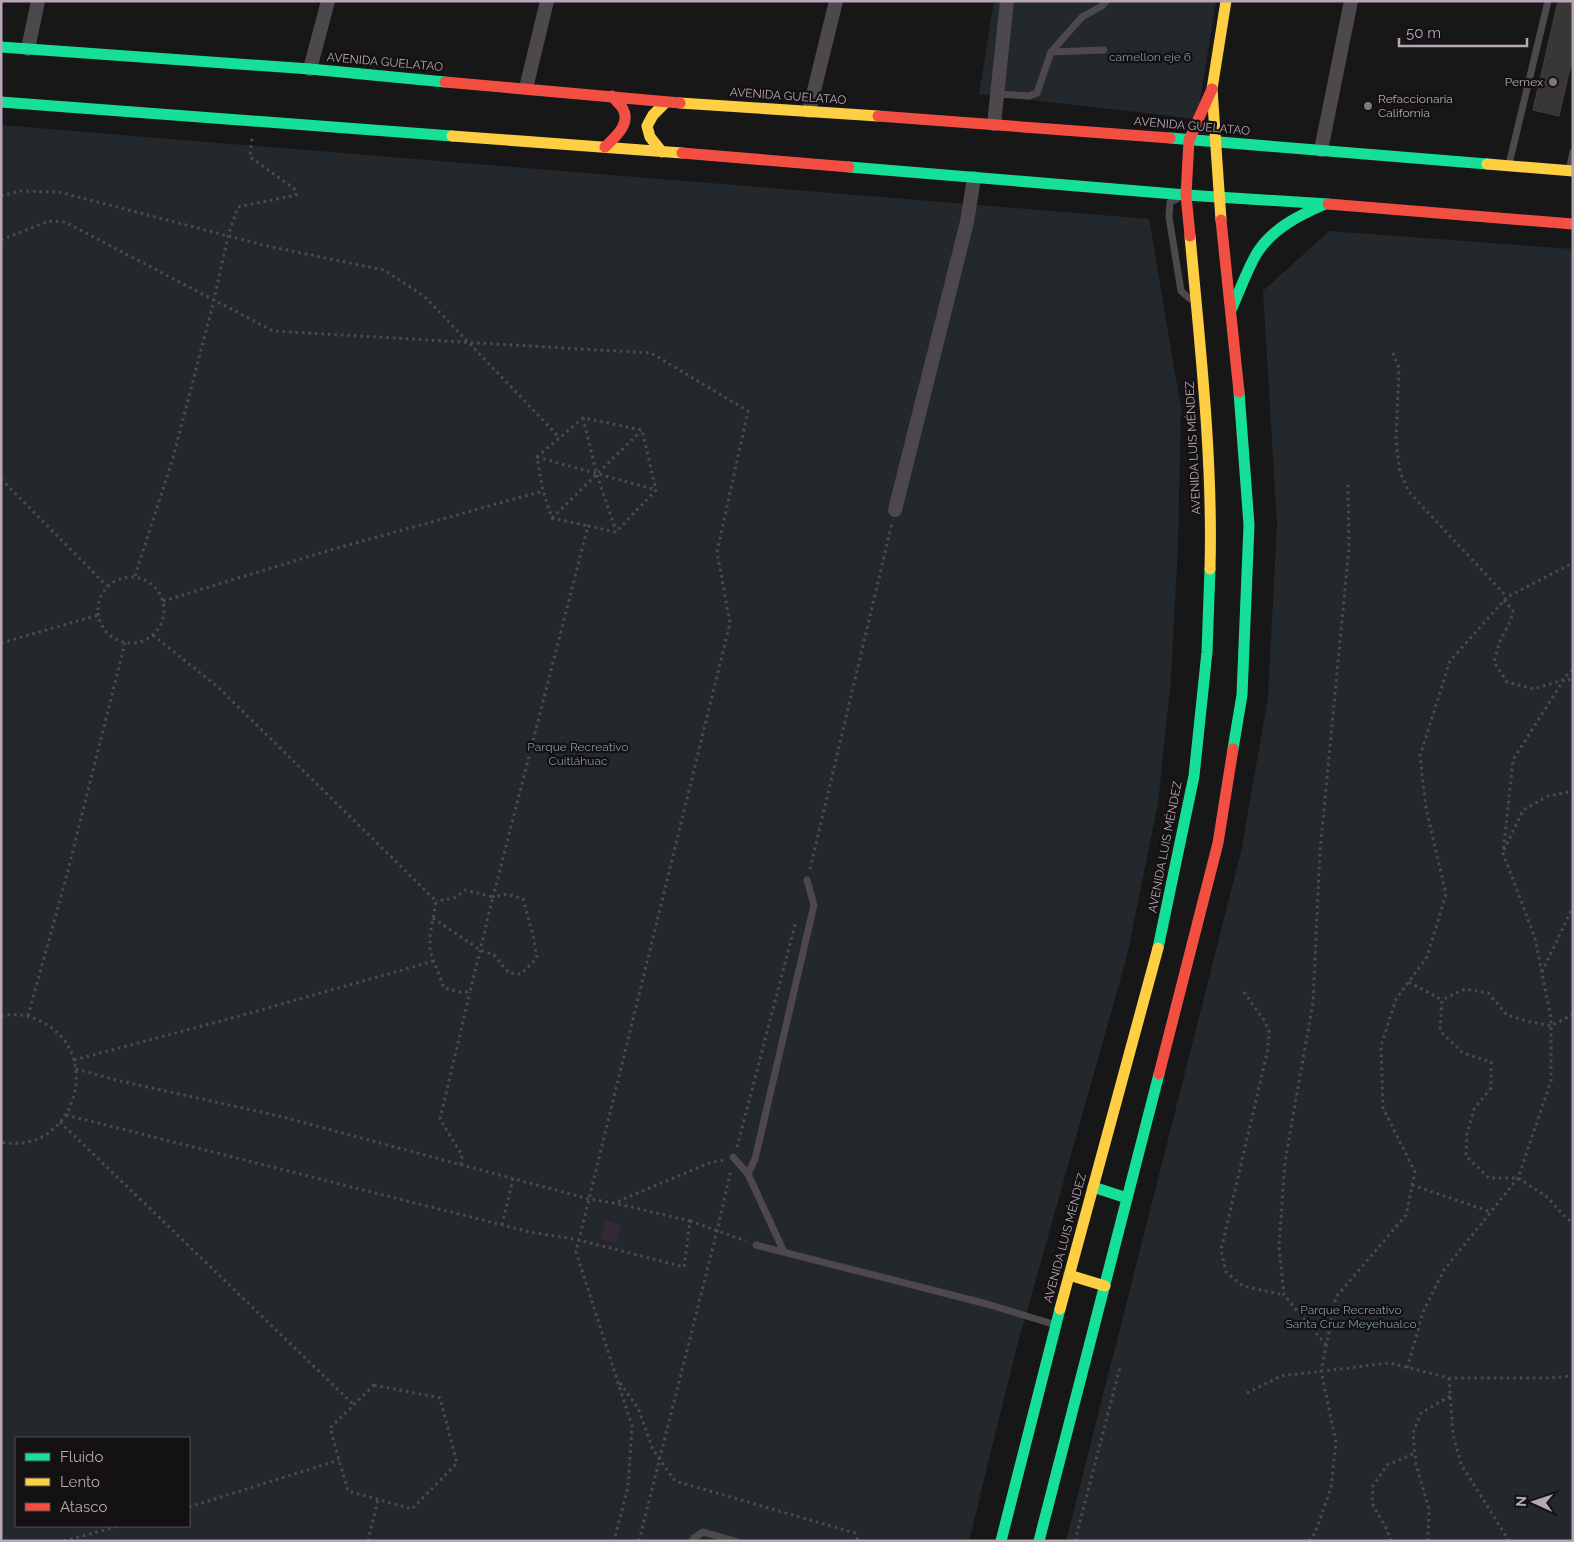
<svg xmlns="http://www.w3.org/2000/svg" width="1574" height="1542" font-family="Raleway,sans-serif">
  <rect width="100%" height="100%" fill="#171717"/>
  <path fill="#23282d" fill-rule="evenodd" d="M994,1H1216L1197,119L979,94Z
    M1,125L1149,219L1181,408L1178,544L1171,679L1158,803L1127,956L1016,1350L969,1541H1ZM16,1438H189V1526H16Z
    M1329,231L1573,249V1541H1066L1241,852L1268,698L1277,524L1263,291Z"/>
  <path fill="#352939" d="M605,1220L621,1226L616,1243L601,1239Z"/>
  <path fill="#383637" stroke="#433f43" d="M1558,1H1573V55L1559,116L1533,110Z"/>
  <g fill="none" stroke-linecap="round" stroke-linejoin="round">
    <path stroke="#4f4a4f" stroke-width="3" stroke-dasharray="2.5 4" stroke-linecap="butt" d="M1,196L20,191L59,192L267,246L384,270L424,296L559,437
      M1,240L49,221L65,222L273,331L651,353L748,411L717,552L730,623L576,1252L632,1426L628,1487L614,1541
      M1393,353L1399,368L1396,441L1400,472L1409,492L1507,597
      M583,418L597,475L616,531
      M537,457L656,490
      M1,479L107,586
      M552,518L641,431
      M135,576L173,458L214,300L228,236L238,207L296,195V190L250,157L252,138
      M98 610a33 33 0 1 1 66 0a33 33 0 1 1-66 0Z
      M1504,600L1513,611L1510,622L1500,641L1494,662L1507,682L1534,689L1563,680L1573,679
      M163,601L327,551L543,491
      M153,635L219,688L436,901L430,935V951L444,988L459,992H470L493,897L465,890L454,898L436,901
      M1,643L98,615
      M1504,850L1523,810L1548,796L1573,791
      M810,869L892,523
      M433,918L480,950L494,955L509,973L521,974L537,958L533,935L523,899L507,894L493,897L588,526L616,532L656,490L642,430L583,418L537,457L543,491L552,518L588,526
      M1542,972L1573,907
      M1409,982L1442,1000
      M1244,992L1264,1020L1269,1031L1268,1049L1221,1250L1226,1272L1243,1286L1284,1295
      M1573,1014L1551,1026L1531,1022L1507,1015L1488,993L1465,989L1442,1000L1440,1031L1463,1053L1491,1062V1088L1474,1109L1467,1134L1466,1156L1489,1178H1518L1547,1197L1567,1219L1573,1222
      M1,1016C14,1013 27,1015 38,1020C108,1051 74,1157 1,1142
      M28,1016L65,882L125,643
      M74,1060L232,1018L434,961
      M76,1069L116,1080L283,1117L589,1199L614,1203L709,1163L723,1160
      M66,1115L530,1232L579,1240L684,1267L690,1221L614,1203
      M60,1122L354,1405
      M737,1147L796,921
      M461,1165L462,1155L440,1119L470,992
      M1412,1185L1491,1212
      M690,1221L746,1241
      M502,1225L513,1179
      M1326,1345L1284,1295L1279,1247L1285,1162L1313,1002L1320,851L1349,547L1348,481
      M1407,1368L1423,1312L1444,1270L1518,1178L1551,1081V1018L1535,938L1503,853L1513,760L1568,673L1573,670
      M1449,1378L1453,1434L1461,1464L1509,1541
      M620,1383L638,1408L653,1450L675,1481L855,1533L858,1541
      M374,1385L440,1398L457,1463L412,1509L348,1491L330,1428Z
      M1247,1393L1281,1376L1390,1363L1449,1378H1547L1573,1376
      M189,1507L339,1460
      M64,1541L119,1526
      M368,1541L378,1500
      M639,1541L717,1231L731,1170
      M1075,1541L1120,1367
      M1309,1541L1315,1533L1331,1488L1336,1442L1321,1371L1336,1297L1406,1215L1415,1172L1383,1108L1381,1046L1396,999L1427,957L1446,894L1426,808L1420,756L1450,661L1507,597L1573,563
      M1391,1541L1387,1530L1372,1503L1373,1486L1387,1465L1415,1453
      M1428,1541L1429,1509L1416,1464L1413,1433L1421,1413L1450,1396"/>
    <path stroke="#4d484c" stroke-width="7" d="M1051,52L1082,17L1102,6L1106,1
      M998,94L1029,96L1037,93L1051,52L1104,50
      M1509,164L1548,1
      M1569,170L1573,152
      M1177,199L1170,202L1169,217L1181,291L1190,299
      M733,1157L748,1174L784,1252
      M748,1174L755,1159L814,905L807,880
      M756,1245L987,1304L1053,1324
      M692,1541L694,1538L703,1532L735,1541"/>
    <path stroke="#4d484c" stroke-width="14" d="M28,49L38,1
      M310,69L328,1
      M526,88L547,1
      M809,111L836,1
      M994,124L1007,1
      M1321,150L1351,1
      M895,510L967,222L974,178"/>
    <path stroke="#16e098" stroke-width="11" d="M1,47L310,69L445,82
      M1,102L452,136
      M1170,138L1487,164
      M849,167L1186,195L1328,204
      M1231,310C1239,293 1249,264 1259,250C1275,227 1300,215 1325,204
      M1233,749L1242,695L1249,525L1239,392
      M1158,948L1194,776L1207,652L1210,569
      M1093,1187L1127,1198
      M1001,1541L1060,1309
      M1039,1541L1159,1074"/>
    <path stroke="#ffcf43" stroke-width="11" d="M680,103L878,116
      M452,136L682,153
      M662,152L650,137L647,126L653,115L666,102
      M1487,164L1573,171
      M1221,220L1212,89L1226,1
      M1190,236C1200,347 1213,458 1210,569
      M1069,1275L1105,1286
      M1060,1309L1158,948"/>
    <path stroke="#f24e42" stroke-width="11" d="M445,82L680,103
      M878,116L1170,138
      M605,147C615,137 631,124 623,109C620,104 615,100 612,96
      M682,153L849,167
      M1328,204L1573,224
      M1221,220L1239,392
      M1190,236L1186,195L1189,140L1212,89
      M1159,1074L1218,843L1233,749"/>
  </g>
  <g fill="#807580" stroke="#131112" stroke-width="2">
    <circle cx="1553" cy="82" r="5"/>
    <circle cx="1368" cy="106" r="5"/>
  </g>
  <g text-anchor="middle" dominant-baseline="central" stroke-width="4.5" stroke-linejoin="round" paint-order="stroke">
    <g font-size="12" fill="#7e95a3" stroke="#131112">
      <text x="1150" y="57">camellon eje 6</text>
      <text x="578" y="747">Parque Recreativo<tspan x="578" dy="14">Cuitláhuac</tspan></text>
      <text x="1351" y="1310">Parque Recreativo<tspan x="1351" dy="14">Santa Cruz Meyehualco</tspan></text>
    </g>
    <g font-size="12" fill="#b8a7b8" stroke="#131112">
      <text transform="translate(385 62) rotate(5)">AVENIDA GUELATAO</text>
      <text transform="translate(788 96) rotate(4)">AVENIDA GUELATAO</text>
      <text transform="translate(1192 126) rotate(5)">AVENIDA GUELATAO</text>
      <text transform="translate(1193 448) rotate(-93)">AVENIDA LUIS MÉNDEZ</text>
      <text transform="translate(1165 847) rotate(-79)">AVENIDA LUIS MÉNDEZ</text>
      <text transform="translate(1065 1238) rotate(-75)">AVENIDA LUIS MÉNDEZ</text>
    </g>
    <g font-size="12" fill="#b8a7b8" stroke="#131112" text-anchor="end">
      <text x="1543" y="82">Pemex</text>
      <text x="1378" y="99" text-anchor="start">Refaccionaria<tspan x="1378" dy="14">California</tspan></text>
    </g>
  </g>
  <rect width="1574" height="1542" fill="none" stroke="#b8a7b8" stroke-width="5"/>
  <rect x="15" y="1437" width="175" height="90" fill="#131112" stroke="#554d54"/>
  <rect x="25" y="1453" width="25" height="8" fill="#16e098" stroke="#554d54"/>
  <text x="60" y="1462" font-size="15" fill="#b8a7b8">Fluido</text>
  <rect x="25" y="1478" width="25" height="8" fill="#ffcf43" stroke="#554d54"/>
  <text x="60" y="1487" font-size="15" fill="#b8a7b8">Lento</text>
  <rect x="25" y="1503" width="25" height="8" fill="#f24e42" stroke="#554d54"/>
  <text x="60" y="1512" font-size="15" fill="#b8a7b8">Atasco</text>
  <g transform="translate(1534 1502) rotate(273)" stroke="#131112" stroke-width="4" paint-order="stroke">
  <path d="M0-4L9 19L0 12L-9 19Z" fill="#b8a7b8"/>
  <text y="-8" font-size="14" font-weight="bold" text-anchor="middle" fill="#b8a7b8">N</text>
  </g>
  <path d="M1399 38v8h128v-8" fill="none" stroke="#b8a7b8" stroke-width="2.5"/>
  <text x="1406" y="38" font-size="15" fill="#b8a7b8" stroke="#131112" stroke-width="4" paint-order="stroke">50 m</text>
</svg>
